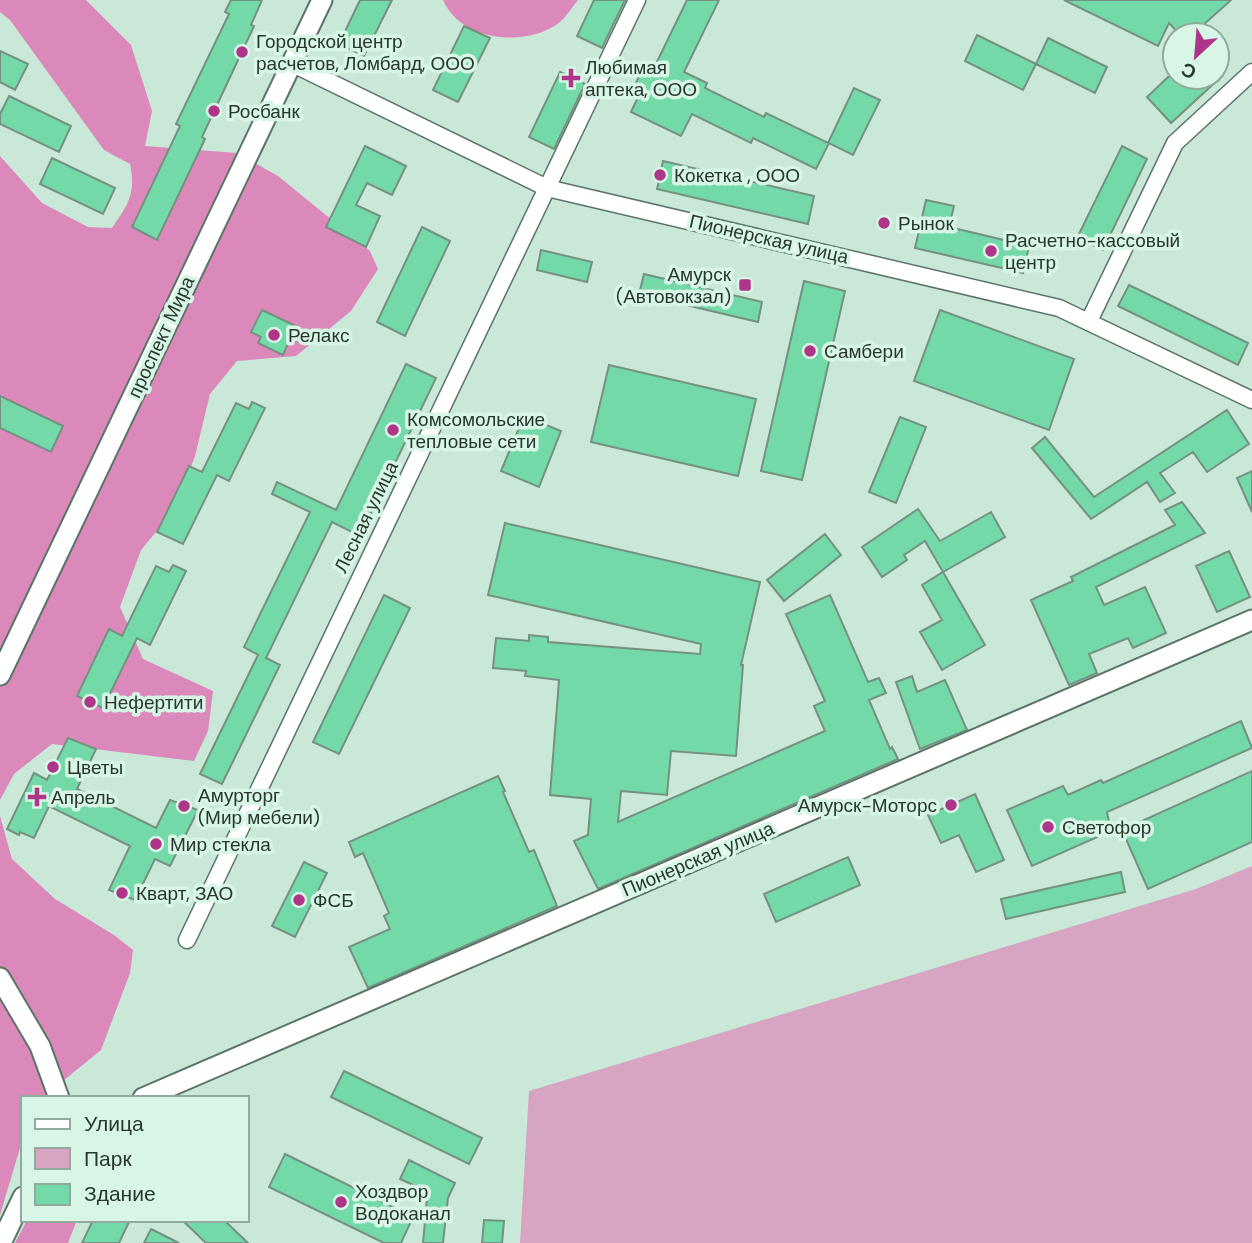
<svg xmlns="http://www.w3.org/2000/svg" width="1252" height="1243" font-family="'DM Sans',sans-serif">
  <rect width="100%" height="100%" fill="#cae8d8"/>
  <path fill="#d7a4c1" d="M1252,866V1243H520L529,1091L1196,889Z"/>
  <path fill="#db89bb" d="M0,0H86L131,45L152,111L145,146L237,153L278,176L370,251L378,269L351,311L296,356L237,361L210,394L195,456L175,509L141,550L120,607L143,659L213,691L208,731L194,761L52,744L14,774L0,800V156L42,203L88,227L112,228C129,203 136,194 130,164L104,150L10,20L0,12Z
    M443,0H578C572,7 567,16 560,22C527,48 461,42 443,0Z
    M0,816L12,859L55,899L114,935L133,950L130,973L101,1050L42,1098H23V1138L0,1215Z
    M27,1220H77L68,1243H15Z"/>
  <path fill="#74d9a9" stroke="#759182" stroke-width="2" d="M231,0H262L251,25L254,26L202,137L205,139L157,240L132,227L180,126L176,124L229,14L225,12Z
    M360,0H392L364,56L339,44Z
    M594,0H625L602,48L577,36Z
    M687,0H719L684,72L707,83L705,88L764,117L766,113L828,143L854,88L880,100L853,155L829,143L816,169L753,138L751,143L692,114L681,136L631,112L641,91L634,87L643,68L652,72Z
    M1064,0H1231L1192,35H1180L1169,23L1158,46Z
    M464,26L490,38L458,102L433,90Z
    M977,35L1036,64L1023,90L965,61Z
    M1048,38L1107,67L1095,93L1036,64Z
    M0,51L28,64L15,90L0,82Z
    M560,72L585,84L554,149L529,137Z
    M1168,77H1221L1171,123L1147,97Z
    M9,96L71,126L59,152L0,124V114Z
    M365,146L406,166L392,195L367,183L356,205L380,216L366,247L326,227Z
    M1122,146L1147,159L1103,250L1077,238Z
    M52,158L115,188L103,214L40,184Z
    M663,161L814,196L808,224L657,189Z
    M926,200L954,206L949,227L1029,246L1023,273L915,248Z
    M422,227L450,241L405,336L377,322Z
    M541,250L592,262L587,282L537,270Z
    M644,274L762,302L758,322L639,294Z
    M804,281L845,291L802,480L761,471Z
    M1129,285L1248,343L1238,365L1118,306Z
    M262,310L296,326L283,355L258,343L261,337L251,332Z
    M940,310L1074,359L1049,430L914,381Z
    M406,364L436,378L360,536L332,522L266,658L280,665L222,784L200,774L258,655L244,647L310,512L272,494L277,482L336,510Z
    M609,365L756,399L738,476L591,442Z
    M0,396L63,426L51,452L0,428Z
    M252,402L265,408L229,481L217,475L183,544L157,532L189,466L202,472L236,403L249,409Z
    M1227,410L1249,444L1207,472L1193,452L1160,473L1175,493L1160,502L1147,482L1091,519L1032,448L1045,437L1094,497Z
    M524,416L561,431L539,487L501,471Z
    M900,417L926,427L896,503L869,492Z
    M1252,471V512L1237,478Z
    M1182,502L1205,533L1096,587L1104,605L1145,587L1166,633L1133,648L1128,638L1089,654L1097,673L1069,685L1031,600L1073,581L1071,577L1175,525L1165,510Z
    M918,509L940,541L991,512L1005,537L943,572L925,541L904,555L907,560L882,577L862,547Z
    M505,523L760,582L741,665H743L736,756L671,751L667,795L621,791L618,822L825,731L814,706L825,701L786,614L830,595L868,682L879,678L886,693L869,700L890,749L892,747L898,759L598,889L574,841L588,835L591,799L550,795L559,680L525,676L526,671L493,668L496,638L529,641V635L548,637V642L700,654L701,644L488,595Z
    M825,534L841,555L784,601L767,580Z
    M1229,551L1250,597L1217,612L1196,566Z
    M173,565L186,571L150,645L137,638L103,708L77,696L109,629L122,636L156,566L169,572Z
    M943,572L985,645L942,670L920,632L942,620L922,585Z
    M384,595L410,608L339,754L313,742Z
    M912,676L917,692L945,680L967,730L920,749L896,682Z
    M1241,721L1252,748L1107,812L1111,831L1032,866L1007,810L1063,786L1068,795L1101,780L1103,783Z
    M68,738L96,749L77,789L156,828L170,800L198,810L170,866L155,859L135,900L109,890L130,846L49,806L34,838L20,832L19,835L7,829L34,773L47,780Z
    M1252,771V842L1148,889L1122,830Z
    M498,776L505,791L503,792L529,852L534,850L557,906L368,988L349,947L390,929L384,916L389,913L363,853L355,857L349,842Z
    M975,794L1004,860L976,872L959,835L941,843L928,815Z
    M848,857L860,885L776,922L764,894Z
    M304,862L327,873L295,937L272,926Z
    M1121,872L1125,892L1006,919L1001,899Z
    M344,1071L482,1138L469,1164L331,1097Z
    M285,1154L413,1217L401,1243H384L269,1187Z
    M409,1160L455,1183L448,1198L443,1243H423L428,1187L426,1191L400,1179Z
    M93,1220H130L119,1243H82Z
    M182,1220H224L248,1243H206Z
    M484,1220L504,1221L502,1243H482Z
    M151,1229L179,1243H144Z"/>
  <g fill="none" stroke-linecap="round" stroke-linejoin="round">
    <defs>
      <path id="minor" d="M291,63L547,188L1059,308L1252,400
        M1089,321L1175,143L1252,72
        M187,940L637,0"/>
      <path id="tertiary" d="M0,675L322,0
        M0,978L40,1046L59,1098
        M143,1098L1252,620
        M1,1243L23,1197"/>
    </defs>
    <use href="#minor" stroke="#5a7567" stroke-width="19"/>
    <use href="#tertiary" stroke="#5a7567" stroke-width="23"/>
    <use href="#minor" stroke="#fff" stroke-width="16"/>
    <use href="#tertiary" stroke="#fff" stroke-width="19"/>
  </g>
  <g fill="#af3588" stroke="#d7f6e5" stroke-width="2.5">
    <circle cx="242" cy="52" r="7"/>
    <path d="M567.5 67.5h7v7h7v7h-7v7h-7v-7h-7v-7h7z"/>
    <circle cx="214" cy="111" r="7"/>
    <circle cx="660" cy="175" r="7"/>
    <circle cx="884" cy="223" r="7"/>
    <circle cx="991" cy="251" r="7"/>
    <rect x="738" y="278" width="14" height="14" rx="3.5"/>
    <circle cx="274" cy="335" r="7"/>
    <circle cx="810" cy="351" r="7"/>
    <circle cx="393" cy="430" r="7"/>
    <circle cx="90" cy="702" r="7"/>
    <circle cx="53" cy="767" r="7"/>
    <path d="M33.5 786.5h7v7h7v7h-7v7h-7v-7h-7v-7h7z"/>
    <circle cx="951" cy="805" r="7"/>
    <circle cx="184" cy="806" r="7"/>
    <circle cx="1048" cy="827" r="7"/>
    <circle cx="156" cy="844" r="7"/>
    <circle cx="122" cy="893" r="7"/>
    <circle cx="299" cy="900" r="7"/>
    <circle cx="341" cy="1202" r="7"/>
  </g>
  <g text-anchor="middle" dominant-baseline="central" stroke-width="7" stroke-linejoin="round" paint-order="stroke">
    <g font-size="19" fill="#2a3630" stroke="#d7f6e5" text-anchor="start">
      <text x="256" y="41">Городской центр<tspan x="256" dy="22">расчетов, Ломбард, ООО</tspan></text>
      <text x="585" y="67">Любимая<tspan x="585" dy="22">аптека, ООО</tspan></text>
      <text x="228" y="111">Росбанк</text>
      <text x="674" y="175">Кокетка , ООО</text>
      <text x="898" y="223">Рынок</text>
      <text x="1005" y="240">Расчетно-кассовый<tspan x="1005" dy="22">центр</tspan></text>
      <text x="731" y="274" text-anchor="end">Амурск<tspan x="731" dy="22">(Автовокзал)</tspan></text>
      <text x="288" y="335">Релакс</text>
      <text x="824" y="351">Самбери</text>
      <text x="407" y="419">Комсомольские<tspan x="407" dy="22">тепловые сети</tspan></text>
      <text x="104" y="702">Нефертити</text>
      <text x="67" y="767">Цветы</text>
      <text x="198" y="795">Амурторг<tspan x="198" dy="22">(Мир мебели)</tspan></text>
      <text x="51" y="797">Апрель</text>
      <text x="937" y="805" text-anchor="end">Амурск-Моторс</text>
      <text x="1062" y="827">Светофор</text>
      <text x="170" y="844">Мир стекла</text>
      <text x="136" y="893">Кварт, ЗАО</text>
      <text x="313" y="900">ФСБ</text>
      <text x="355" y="1191">Хоздвор<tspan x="355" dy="22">Водоканал</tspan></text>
    </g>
    <g font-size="19" fill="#2a3630" stroke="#d7f6e5">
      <text transform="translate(769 239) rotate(13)">Пионерская улица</text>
      <text transform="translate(161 337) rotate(-65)">проспект Мира</text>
      <text transform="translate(366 517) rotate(-64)">Лесная улица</text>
      <text transform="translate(698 859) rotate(-23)">Пионерская улица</text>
    </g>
  </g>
  <rect x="21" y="1096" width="228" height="126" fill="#d7f6e5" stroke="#92a99d" stroke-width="2"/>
  <rect x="35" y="1119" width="35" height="10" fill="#ffffff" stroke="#92a99d" stroke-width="2"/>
  <text x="84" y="1131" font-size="21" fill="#2a3630">Улица</text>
  <rect x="35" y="1148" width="35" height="21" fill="#d7a4c1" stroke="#92a99d" stroke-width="2"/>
  <text x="84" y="1166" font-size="21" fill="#2a3630">Парк</text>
  <rect x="35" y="1184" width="35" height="21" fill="#74d9a9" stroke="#92a99d" stroke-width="2"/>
  <text x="84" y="1201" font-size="21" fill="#2a3630">Здание</text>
  <g transform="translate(1196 56) rotate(206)"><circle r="33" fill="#d7f6e5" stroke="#92a99d" stroke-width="2"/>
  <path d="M0-5L12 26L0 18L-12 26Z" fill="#af3588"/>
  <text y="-10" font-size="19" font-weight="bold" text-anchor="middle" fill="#2a3630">С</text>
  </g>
</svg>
